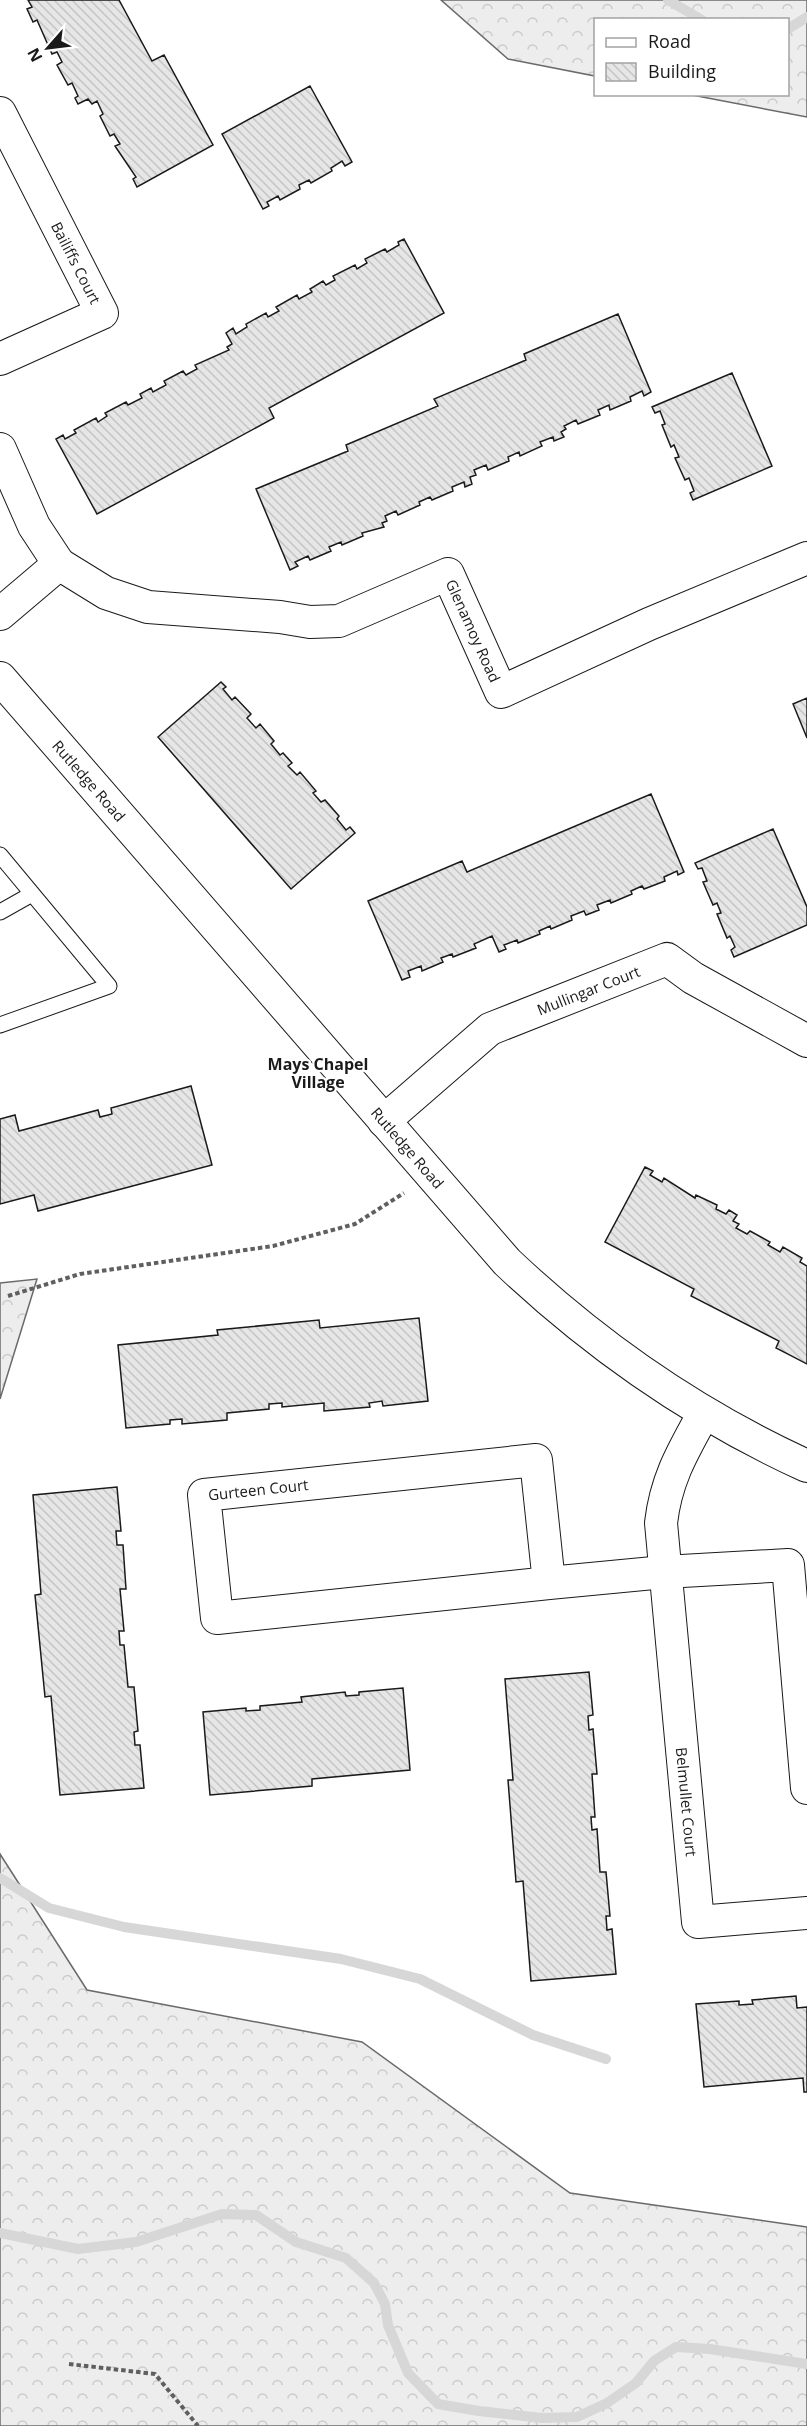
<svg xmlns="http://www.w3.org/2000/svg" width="807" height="2426" font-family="'Open Sans',sans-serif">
  <defs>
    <pattern id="forest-crowns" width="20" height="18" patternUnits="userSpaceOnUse" patternTransform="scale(1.5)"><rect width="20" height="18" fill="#ededed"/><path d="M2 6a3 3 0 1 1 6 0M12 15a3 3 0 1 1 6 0" fill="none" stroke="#cbcbcb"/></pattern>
    <pattern id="building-back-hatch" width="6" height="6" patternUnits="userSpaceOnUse" patternTransform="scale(1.5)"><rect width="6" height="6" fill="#e6e6e6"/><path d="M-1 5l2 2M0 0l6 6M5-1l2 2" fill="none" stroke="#c5c5c5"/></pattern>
  </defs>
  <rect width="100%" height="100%" fill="#fff"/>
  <path fill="url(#forest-crowns)" stroke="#6a6a6a" stroke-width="1.5" d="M441,0H807V117L692,95L788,94V20H596L595,76L508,59Z
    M37,1279L0,1399V1283Z
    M0,1854L87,1990L362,2042L570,2193L807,2227V2426H0Z"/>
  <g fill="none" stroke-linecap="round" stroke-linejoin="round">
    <path stroke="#d7d7d7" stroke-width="10" d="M668,0L702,20
      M788,29L807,17
      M0,1878L49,1908L124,1927L341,1959L420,1979L533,2035L606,2059
      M0,2233L78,2249L136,2242L222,2214L256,2215L296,2242L346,2258L374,2283L385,2304L388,2325L408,2373L438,2404L479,2411L542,2418L577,2417L607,2403L636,2383L654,2361L676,2347L710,2349L807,2364"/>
  </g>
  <path fill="url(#building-back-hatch)" stroke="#1a1a1a" stroke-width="1.5" d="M28,0H119L152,61L164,55L213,145L137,187L133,179L136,177L115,146L120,144L114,134L110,136L100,116L103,114L97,101L92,104L88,99L78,104L75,98L78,96L72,83L68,85L57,65L62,62L57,52L52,54L37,20L33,22L27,9L32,7Z
    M310,86L352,162L345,166L342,161L331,168L332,171L311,183L309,180L299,185L300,189L280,200L278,196L267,202L269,206L263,209L222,134Z
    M404,239L444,313L269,408L274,418L97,514L56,439L63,435L65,439L76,433L74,430L96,418L98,422L107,416L105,413L126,402L128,405L142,398L140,394L151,388L153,392L166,385L164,381L183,371L186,375L197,369L195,365L229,350L227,347L232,344L226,333L233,328L236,334L247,327L246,324L266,313L268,317L279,311L276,307L297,295L299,299L312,292L310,289L323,281L326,285L335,280L333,276L355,265L357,269L367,263L365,259L385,249L387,252L399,245L398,242Z
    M618,314L651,392L644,396L642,391L630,397L631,401L610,410L609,405L598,410L600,415L578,424L576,420L564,426L566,429L561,432L564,437L554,441L553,437L540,442L542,446L520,456L519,452L508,457L509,461L488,470L486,465L474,470L476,475L470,477L472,484L465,487L464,482L452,487L453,491L432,500L430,497L419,502L420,505L398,515L396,511L385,516L387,521L382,523L384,527L362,533L363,536L342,545L341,542L329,547L331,551L310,560L308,556L295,562L298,566L290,570L256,489L348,451L346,445L438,406L434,399L526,360L524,354Z
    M732,373L772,466L693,500L690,493L694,491L689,478L685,480L675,458L679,457L674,445L671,447L662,425L665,424L660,411L655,413L652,407Z
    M221,682L226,687L223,689L232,700L235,697L251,714L247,718L256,728L260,724L274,741L271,744L280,755L283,753L292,763L288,766L297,775L300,772L316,791L313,793L321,802L325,800L339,816L337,819L346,830L350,827L355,833L291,889L158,737Z
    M807,698V738L793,704Z
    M651,794L684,872L678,875L677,871L664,877L665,881L644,889L642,886L631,891L632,894L611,903L610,900L597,905L599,910L586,915L584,911L571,916L572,920L551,929L550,926L539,931L540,934L518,943L517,940L504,945L506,949L499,952L492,936L474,944L476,948L453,957L452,954L441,958L443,962L422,971L421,966L408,971L410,977L402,980L368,901L462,861L467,872Z
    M773,829L807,907V925L734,957L731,950L735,947L730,936L727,938L717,914L721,913L717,903L713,905L703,882L707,881L702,868L698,869L695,863Z
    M191,1086L212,1165L38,1211L34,1195L0,1204V1119L15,1115L19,1131L98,1110L100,1117L112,1114L111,1108Z
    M645,1167L653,1171L650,1175L662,1182L664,1178L695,1198L696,1195L717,1205L716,1209L726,1214L729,1210L737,1215L733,1221L739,1224L736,1228L747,1234L750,1231L770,1242L768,1245L780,1252L783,1247L802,1258L800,1262L807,1266V1364L776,1348L779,1341L691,1296L694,1289L605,1242Z
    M419,1318L428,1401L383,1406L382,1401L369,1403L370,1407L324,1411V1403L282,1407V1403L269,1404V1409L227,1413V1420L182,1424V1419L170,1420V1424L126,1428L118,1345L218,1335L217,1330L319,1320L320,1328Z
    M117,1487L121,1531H116L117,1545H123L126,1589H120L124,1631H119L120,1645H124L128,1687H134L138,1731L134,1732L135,1745H140L144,1788L60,1795L51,1696L45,1697L35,1595L41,1594L33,1495Z
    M589,1672L593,1715L588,1716L589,1730L593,1729L597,1774H592L595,1817H591L592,1830L597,1829L600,1872H606L610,1916H606L607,1930L612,1929L616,1974L531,1981L523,1881L516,1882L508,1780H513L505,1679Z
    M403,1688L410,1770L312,1779V1786L210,1795L203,1712L246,1708V1711L260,1710V1706L302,1702L301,1697L345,1692L346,1696L359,1695V1692Z
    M796,1996L797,2008L807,2007V2092H804L803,2078L704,2087L696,2004L739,2001V2005L753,2004L752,2000Z"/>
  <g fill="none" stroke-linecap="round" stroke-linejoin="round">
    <defs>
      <path id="service" d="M0,855L109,986L0,1025
        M0,912L32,894"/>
      <g id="minor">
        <path id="s1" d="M0,113L102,313L0,359"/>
        <path d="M0,449L34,526L59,564L0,614"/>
        <path id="s2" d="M59,564L106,593L148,607L280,617L310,622L339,621L448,574L501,692L649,624L807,558"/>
        <path id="s3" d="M0,678L507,1262C597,1347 695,1415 807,1466"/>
        <path id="s4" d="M384,1121L490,1029L667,959L693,978L807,1041"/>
        <path id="s5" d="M704,1413C683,1451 666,1479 661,1523L698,1922L807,1913"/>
        <path id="s6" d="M549,1583L217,1618L204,1495L536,1460L549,1583L664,1572L788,1565L807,1788"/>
      </g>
    </defs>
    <use href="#service" stroke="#1a1a1a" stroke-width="17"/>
    <use href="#minor" stroke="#1a1a1a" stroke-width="34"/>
    <path stroke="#5f5f5f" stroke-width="4" stroke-dasharray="4.5 3" stroke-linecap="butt" d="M8,1296L80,1274L273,1246L355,1224L404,1193
      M69,2364L155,2374L198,2426"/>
    <use href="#service" stroke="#fff" stroke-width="15"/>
    <use href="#minor" stroke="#fff" stroke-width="32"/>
  </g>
  <g text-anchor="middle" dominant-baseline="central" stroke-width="4.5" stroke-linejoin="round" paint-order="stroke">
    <g font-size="15" fill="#1a1a1a" stroke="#fff">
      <text stroke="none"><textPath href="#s1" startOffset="168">Bailiffs Court</textPath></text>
      <text stroke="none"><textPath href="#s2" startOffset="472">Glenamoy Road</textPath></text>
      <text stroke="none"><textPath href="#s3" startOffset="136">Rutledge Road</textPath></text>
      <text stroke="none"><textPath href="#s4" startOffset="246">Mullingar Court</textPath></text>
      <text stroke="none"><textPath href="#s3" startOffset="622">Rutledge Road</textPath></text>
      <text stroke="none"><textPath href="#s6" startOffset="512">Gurteen Court</textPath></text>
      <text stroke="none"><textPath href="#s5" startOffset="399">Belmullet Court</textPath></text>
    </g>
    <g font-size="16" font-weight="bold" fill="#1a1a1a" stroke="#fff">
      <text x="318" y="1064">Mays Chapel<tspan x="318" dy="18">Village</tspan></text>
    </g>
  </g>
  <rect x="594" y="18" width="195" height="78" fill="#ffffff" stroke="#a3a3a3" stroke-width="1.5"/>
  <rect x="606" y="38" width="30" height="9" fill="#ffffff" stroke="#a3a3a3" stroke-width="1.5"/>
  <text x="648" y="48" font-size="18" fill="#1a1a1a">Road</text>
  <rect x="606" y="63" width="30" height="18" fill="url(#building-back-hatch)" stroke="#a3a3a3" stroke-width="1.5"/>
  <text x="648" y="78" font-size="18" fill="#1a1a1a">Building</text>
  <g transform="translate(48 48) rotate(242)" stroke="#ffffff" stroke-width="4.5" paint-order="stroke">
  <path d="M0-4.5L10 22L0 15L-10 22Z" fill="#1a1a1a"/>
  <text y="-9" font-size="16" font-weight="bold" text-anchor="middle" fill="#1a1a1a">N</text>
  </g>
</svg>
